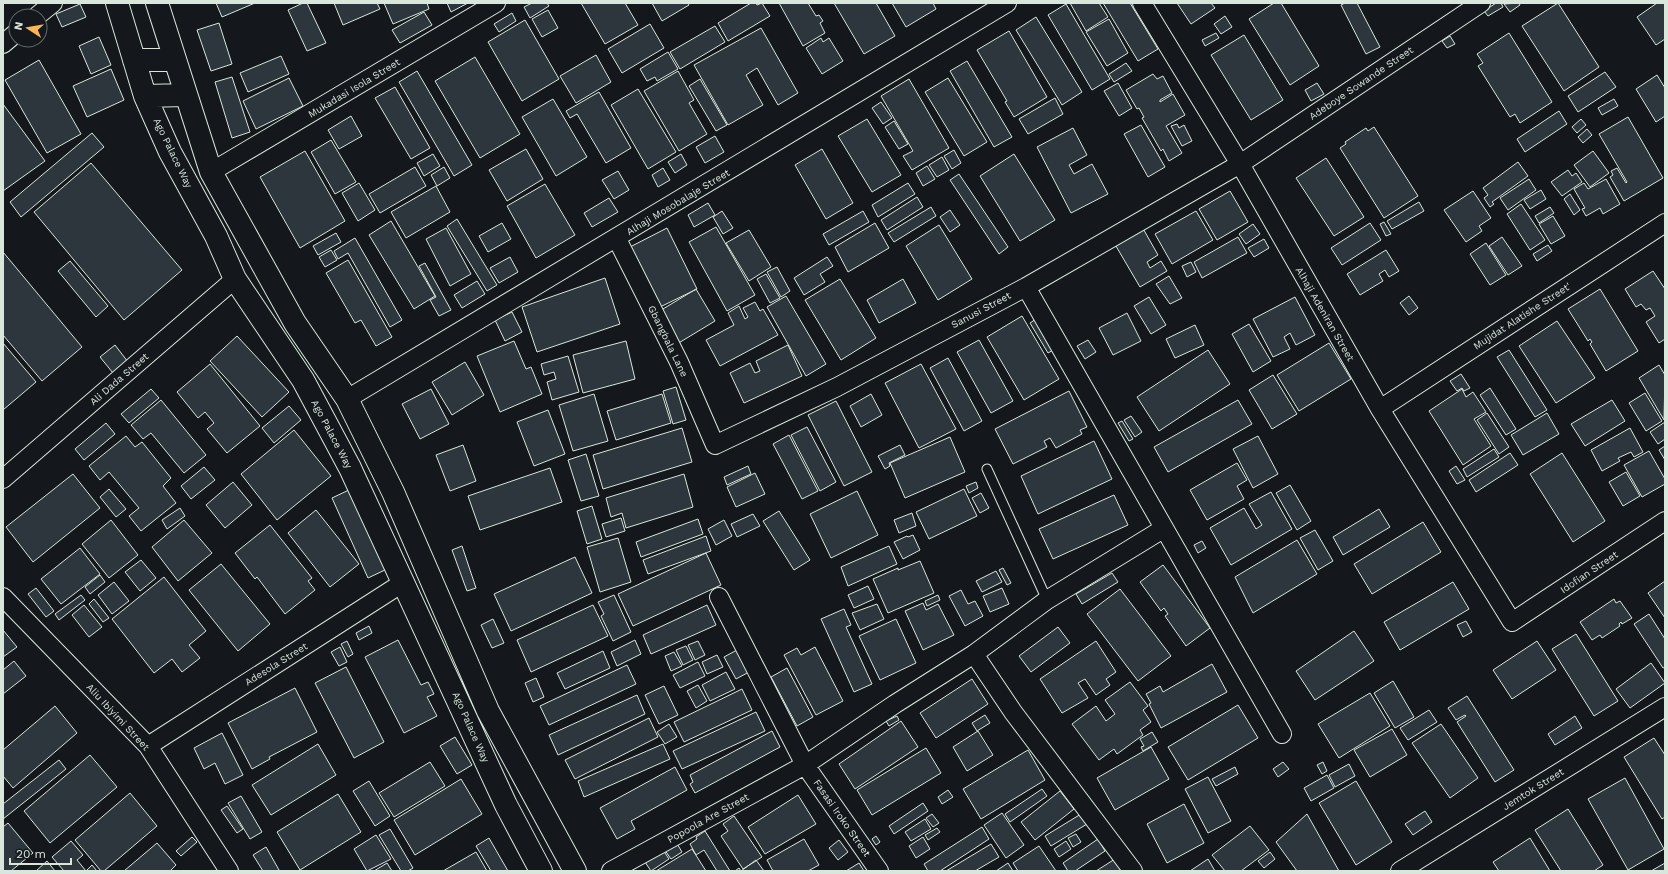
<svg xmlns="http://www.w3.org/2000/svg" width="1668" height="874" font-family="'Work Sans',sans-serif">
  <rect width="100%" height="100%" fill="#14181c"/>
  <path fill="#2c363c" stroke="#d8e6dc" d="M216,3H255L222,17Z
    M303,3H307L326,43L307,51L288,10Z
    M334,3H377L380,9L343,25Z
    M384,3H427L429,9L393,24Z
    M447,3H468L451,12Z
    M532,3H547L549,6L530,18L524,7Z
    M581,3H625L638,25L605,44Z
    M652,3H688L689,5L662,21Z
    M751,3H756L757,5L762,3L770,16L728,41L718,23Z
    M779,3H808L816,16L819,15L823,21L820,23L825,33L803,46Z
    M834,3H876L895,36L864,54Z
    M892,3H933L936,9L906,27Z
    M1070,3H1099L1108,17L1086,31Z
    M1103,3H1130L1158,49L1138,61Z
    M1177,3H1211L1215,8L1191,24Z
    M1274,3H1281L1319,66L1290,85L1249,19Z
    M1345,3H1357L1380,47L1366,54L1341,5Z
    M1496,3H1501L1503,7L1488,16L1484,11Z
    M1519,3L1520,5L1510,12L1504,4Z
    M1558,3L1599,67L1564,91L1522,26Z
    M1657,3H1665V39L1656,45L1637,17Z
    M80,4L86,17L62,27L56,14Z
    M1066,4L1110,79L1092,90L1048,15Z
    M548,10L558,28L542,37L532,19Z
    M424,12L432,25L400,43L392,30Z
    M512,13L516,21L499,32L494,24Z
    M1225,16L1232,27L1221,34L1214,24Z
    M1036,17L1082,92L1062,105L1016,30Z
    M1109,19L1128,53L1107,66L1086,32Z
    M525,20L559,79L522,101L488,42Z
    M219,23L232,64L211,71L197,30Z
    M650,24L664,48L622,73L608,49Z
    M715,26L725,42L680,69L670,52Z
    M761,28L798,93L778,105L757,68L746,75L763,105L728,125L694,65Z
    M1009,31L1047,97L1014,117L1005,102L1007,101L977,50Z
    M1216,33L1219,38L1205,46L1202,40Z
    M1509,33L1552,102L1520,123L1515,114L1510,117L1478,66L1483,63L1477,54Z
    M1244,35L1283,100L1251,120L1211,55Z
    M1450,36L1455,44L1447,48L1442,41Z
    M99,37L111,65L91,74L79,46Z
    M821,38L823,42L829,38L843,61L822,74L806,48Z
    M668,52L678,69L657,81L655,77L647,81L640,69Z
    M596,55L611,82L576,103L560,76Z
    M281,56L289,74L248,92L240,73Z
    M475,57L520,134L480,158L435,81Z
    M39,60L81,134L47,153L5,80Z
    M967,61L1012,137L994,147L950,71Z
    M1126,63L1132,71L1114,82L1109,74Z
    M111,69L124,100L87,117L73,86Z
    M417,71L472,165L454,176L399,82Z
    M678,71L694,100L689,103L707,134L679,151L644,91Z
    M1605,72L1616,87L1578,112L1568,96Z
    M1153,74L1157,79L1163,76L1172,93L1160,100V102L1173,94L1185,115L1166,126L1182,153L1169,161L1163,149L1161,151L1142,118L1144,117L1139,108L1137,109L1126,90Z
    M1657,75L1665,88V116L1656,122L1636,89Z
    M232,77L250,132L232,138L215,82Z
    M289,78L303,106L256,129L243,101Z
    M948,78L987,142L964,156L925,92Z
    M700,79L727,125L716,131L689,86Z
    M909,79L949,148L912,170L903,156L913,151L881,96Z
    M1118,83L1132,108L1119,116L1104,91Z
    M1317,83L1324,94L1311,101L1305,90Z
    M395,87L430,148L411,159L375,98Z
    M638,89L676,152L648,169L611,105Z
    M599,92L631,148L606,163L577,114L570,118L566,111Z
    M1055,98L1063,114L1028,134L1019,119Z
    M553,99L587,157L556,176L522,117Z
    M1614,99L1618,106L1602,115L1598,108Z
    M881,102L892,118L883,124L872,108Z
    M3,104L45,161L3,191Z
    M1559,111L1567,124L1525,152L1517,139Z
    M351,116L362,136L339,149L328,130Z
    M1628,117L1663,178L1624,201L1610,177L1613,175L1611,171L1617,168L1626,183L1627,182L1599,134Z
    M867,119L901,175L872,192L838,136Z
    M1581,119L1586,125L1577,133L1572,127Z
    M894,121L908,144L899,149L885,127Z
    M1177,124L1179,128L1184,125L1192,141L1182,146L1171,126Z
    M1141,125L1165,167L1148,177L1124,134Z
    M1374,127L1418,196L1384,218L1340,148L1346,144L1345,142L1366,128L1368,131Z
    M1073,128L1087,155L1069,165L1074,174L1092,164L1108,194L1071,213L1037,147Z
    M1587,129L1592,135L1583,143L1578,137Z
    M92,133L104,147L21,217L10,202Z
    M715,136L724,152L705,163L696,147Z
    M331,140L356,182L335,194L311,152Z
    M526,149L543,179L507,201L489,170Z
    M822,149L853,203L826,219L795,165Z
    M954,150L961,163L952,169L944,156Z
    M305,151L345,221L300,248L260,177Z
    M1593,151L1609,173L1590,187L1574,165Z
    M433,154L440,166L424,176L417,163Z
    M681,154L687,165L675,173L668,162Z
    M1014,154L1055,220L1020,241L980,176Z
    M942,157L949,170L937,177L929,165Z
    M1326,158L1364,217L1334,236L1296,178Z
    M1518,162L1528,176L1492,202L1494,204L1490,207L1484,198L1488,195L1483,188Z
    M91,163L182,270L124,320L34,212Z
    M927,166L935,179L923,186L916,173Z
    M415,167L426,186L380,213L369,194Z
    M444,167L450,178L437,186L431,175Z
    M663,168L670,180L658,187L652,175Z
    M1568,170L1572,176L1576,173L1582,182L1562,196L1551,182Z
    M618,171L629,190L614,199L602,180Z
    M959,174L1008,247L999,254L950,180Z
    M1529,179L1536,190L1508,210L1500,198Z
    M1606,179L1620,204L1603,214L1600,208L1586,216L1582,209L1585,208L1574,189L1584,183L1588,189Z
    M359,183L375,210L358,221L342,193Z
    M908,183L915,194L878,217L872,205Z
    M545,184L575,235L536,258L507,206Z
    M436,186L450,212L406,238L391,212Z
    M1541,190L1546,199L1530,209L1524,200Z
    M1230,191L1248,222L1217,240L1199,209Z
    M1473,191L1491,218L1479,226L1482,231L1466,242L1444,210Z
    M1570,194L1580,210L1574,215L1564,199Z
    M917,197L923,207L887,230L881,220Z
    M609,198L618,212L592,227L584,213Z
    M1419,202L1424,211L1392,229L1387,221Z
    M708,203L715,215L694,227L688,215Z
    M1521,204L1545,240L1530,250L1507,214Z
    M931,207L936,216L894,242L888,233Z
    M1550,207L1554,213L1539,223L1535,216Z
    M950,210L960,225L950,232L940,217Z
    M722,211L733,228L723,234L713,217Z
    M863,211L869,222L829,245L823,234Z
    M1196,211L1213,240L1172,264L1155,234Z
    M1553,216L1565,236L1551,244L1539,224Z
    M457,219L497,285L487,291L447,226Z
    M391,221L435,296L414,309L369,235Z
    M1384,222L1391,234L1386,236L1380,224Z
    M502,223L511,239L488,252L479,236Z
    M875,223L889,248L848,272L835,247Z
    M1370,223L1381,240L1342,265L1331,248Z
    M1253,224L1260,234L1246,244L1239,234Z
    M939,225L972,279L938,300L906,246Z
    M1141,225L1158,255L1147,262L1150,268L1161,261L1167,271L1140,287L1113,241Z
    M716,227L755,295L727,311L689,242Z
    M446,228L471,274L450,286L426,239Z
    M667,228L697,289L660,307L630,247Z
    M749,230L771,267L749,281L726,243Z
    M336,233L341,242L318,255L313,246Z
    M1238,237L1247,253L1202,278L1194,262Z
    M1502,237L1522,266L1508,275L1489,246Z
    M355,238L402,320L390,327L348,253L338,259L334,251Z
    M1264,239L1269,248L1254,257L1248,248Z
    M1486,243L1506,275L1490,285L1470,254Z
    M1548,245L1552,251L1537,261L1533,254Z
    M331,250L337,260L325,267L319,257Z
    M1386,250L1399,271L1389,277L1385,270L1379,274L1383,281L1360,295L1347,274Z
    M3,252L82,347L42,381L3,335Z
    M510,257L518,272L499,283L490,268Z
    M827,257L833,266L820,274L825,282L804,295L794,278Z
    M348,260L392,337L376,346L361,320L355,323L326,273Z
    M70,261L108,306L96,317L58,271Z
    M1191,262L1196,272L1187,277L1182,266Z
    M425,263L451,310L439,316L430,300L436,297L419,266Z
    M777,267L790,291L781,297L767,272Z
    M1653,271L1665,289V339L1659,343L1646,322L1655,316L1650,308L1646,310L1641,304L1636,307L1625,289Z
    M766,274L780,298L770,303L757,279Z
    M1169,276L1182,298L1170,304L1156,284Z
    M605,278L620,324L537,352L522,307Z
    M840,279L876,338L841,360L805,300Z
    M903,279L916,303L879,323L867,300Z
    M477,281L485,294L462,308L454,295Z
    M696,289L715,321L677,344L658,312Z
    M1600,289L1638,351L1606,371L1590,344L1592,342L1590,339L1588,341L1568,309Z
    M786,296L826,364L806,376L767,307Z
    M1409,296L1418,308L1409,315L1400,303Z
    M1149,297L1166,325L1151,334L1134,306Z
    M1295,297L1315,335L1296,345L1290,333L1284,337L1290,349L1273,357L1253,319Z
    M755,302L760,311L763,309L778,335L720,366L706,340L734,325L728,313L739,306L745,319L748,317L743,308Z
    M512,312L522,332L505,341L495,320Z
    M1127,313L1141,341L1113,355L1099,328Z
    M1022,316L1059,379L1024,400L987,337Z
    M1039,317L1057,348L1048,353L1030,323Z
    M1557,321L1595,378L1556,403L1519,346Z
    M1249,324L1271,361L1253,372L1232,334Z
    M1195,325L1204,345L1175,358L1166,339Z
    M237,336L289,392L262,417L210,361Z
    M979,340L1013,401L991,413L957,352Z
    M1088,340L1096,352L1085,359L1077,346Z
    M514,341L526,369L531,367L542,394L500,412L477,356Z
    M626,341L635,379L583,393L573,355Z
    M3,343L36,382L3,410Z
    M1329,343L1351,379L1299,411L1277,375Z
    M115,345L128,362L113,373L100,357Z
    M788,345L802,376L744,403L730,373L750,363L755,373L760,371L756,361Z
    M1208,350L1230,384L1159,431L1137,397Z
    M1509,350L1547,410L1535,417L1497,357Z
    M568,356L579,392L552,400L547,382L556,379L554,372L544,375L541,364Z
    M948,358L982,421L964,431L930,368Z
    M465,362L484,395L452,415L432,382Z
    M210,364L260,426L227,453L207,429L214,423L205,412L198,418L177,392Z
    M921,364L956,429L919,448L885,383Z
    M1659,365L1665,375L1664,420L1639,378Z
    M1461,374L1470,388L1464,391L1462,388L1457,391L1450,381Z
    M1273,375L1297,414L1272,429L1249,390Z
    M676,387L686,420L673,424L663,391Z
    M1490,388L1516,429L1506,435L1480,395Z
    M151,389L159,398L129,423L121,414Z
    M431,389L449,424L420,439L402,404Z
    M1462,389L1466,397L1473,392L1486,412L1474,419L1491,446L1463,465L1429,411Z
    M1069,391L1087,427L1080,430L1082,434L1056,448L1050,438L1044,441L1047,447L1013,464L995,429Z
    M1645,393L1662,421L1646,431L1629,403Z
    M594,394L608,441L573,451L559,405Z
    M662,394L671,423L616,440L607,411Z
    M871,394L882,415L861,427L850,406Z
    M161,400L206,455L184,473L151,433L143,439L131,425Z
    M1238,400L1252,424L1168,472L1154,447Z
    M1612,400L1625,421L1585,446L1571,424Z
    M836,401L872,472L844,486L808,415Z
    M289,406L301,420L274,443L262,428Z
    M548,410L565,454L534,466L517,422Z
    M1487,413L1509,447L1499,454L1477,420Z
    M1547,413L1559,434L1523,455L1511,435Z
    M1131,416L1142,432L1135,437L1124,420Z
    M1122,421L1133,439L1129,441L1118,423Z
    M1665,422V439L1658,444L1650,432Z
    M106,423L115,434L84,460L75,449Z
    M807,427L836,482L820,491L791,435Z
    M682,428L692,462L603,489L593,455Z
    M1630,428L1643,452L1634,457L1631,452L1618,458L1620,461L1602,471L1591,450Z
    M294,430L331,476L277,520L241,474Z
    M789,435L818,491L802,499L773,444Z
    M126,436L135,447L142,442L171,478L163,486L176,503L141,531L129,516L139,508L109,472L100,480L89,466Z
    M1258,436L1278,474L1253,488L1233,449Z
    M950,437L965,472L905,498L890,463Z
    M1094,441L1112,479L1038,514L1021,476Z
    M463,445L476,481L450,491L436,455Z
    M900,445L905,455L889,463L890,466L885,469L878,456Z
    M1665,446V460L1659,450Z
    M1494,449L1499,457L1467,477L1463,469Z
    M1649,451L1665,479V484L1642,497L1624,465Z
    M1510,453L1518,465L1476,492L1469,480Z
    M1562,453L1605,521L1573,542L1530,474Z
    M586,454L599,496L581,501L568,460Z
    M1237,463L1247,480L1237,486L1244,499L1207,520L1190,490Z
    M748,466L751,474L727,485L724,477Z
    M1456,466L1465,480L1457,484L1449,471Z
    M204,467L215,480L191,499L181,486Z
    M550,468L562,502L480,530L468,496Z
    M1626,472L1640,496L1623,506L1609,482Z
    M755,473L765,494L736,507L727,487Z
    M73,474L100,508L33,562L6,527Z
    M684,474L693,507L626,528L622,513L611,517L606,498Z
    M233,482L252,505L225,528L206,505Z
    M976,482L978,488L969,493L966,486Z
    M1290,485L1311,521L1297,530L1276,493Z
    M109,489L126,509L116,517L100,497Z
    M351,489L387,569L368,578L332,498Z
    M964,489L977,516L929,539L916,512Z
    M857,491L878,535L831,558L810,514Z
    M1271,492L1292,529L1231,565L1210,528L1244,508L1256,529L1262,525L1249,504Z
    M981,493L989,508L980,513L972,498Z
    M1114,495L1128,525L1053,559L1039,529Z
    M592,506L602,539L587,544L577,511Z
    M180,508L185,516L167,529L162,520Z
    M1379,509L1390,527L1343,555L1333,537Z
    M316,510L359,564L330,587L288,533Z
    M779,511L810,560L794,570L763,521Z
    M912,513L916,526L899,533L894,520Z
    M753,514L760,526L737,537L731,524Z
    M621,518L625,531L606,537L602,524Z
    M698,519L703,534L641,557L636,542Z
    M111,520L138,555L109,578L82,544Z
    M184,520L212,553L178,581L152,547Z
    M724,520L732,536L716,545L708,529Z
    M1423,522L1441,552L1372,594L1354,564Z
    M270,525L312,578L308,581L315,590L285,614L257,577L255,579L235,553Z
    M1315,530L1333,561L1318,570L1300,538Z
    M913,535L920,550L903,559L894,542L907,536L908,537Z
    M706,536L711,551L648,574L643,560Z
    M618,538L631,582L600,592L587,547Z
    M1297,540L1317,574L1253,613L1235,577Z
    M1202,541L1206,548L1198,553L1194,545Z
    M462,546L476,588L467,591L452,550Z
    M889,546L897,564L848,586L841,567Z
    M80,548L100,574L61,604L41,579Z
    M706,553L721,585L633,626L618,594Z
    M575,557L592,593L511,631L494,594Z
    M141,560L156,578L140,591L125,572Z
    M920,561L934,593L888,613L873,579L898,568V570Z
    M221,564L270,624L238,651L189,590Z
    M1163,565L1210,628L1186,646L1165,616L1168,614L1164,608L1161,611L1140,582Z
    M1003,568L1011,583L1007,585L999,570Z
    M996,571L1002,582L982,592L976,581Z
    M1112,573L1118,582L1082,604L1076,594Z
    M100,575L105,582L90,594L85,587Z
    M164,577L206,631L189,645L200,658L182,672L172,659L154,673L112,619Z
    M1665,581V618L1648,593Z
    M114,582L129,601L112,614L98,595Z
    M1453,582L1469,609L1400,650L1384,622Z
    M868,586L874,599L854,608L848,595Z
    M36,588L54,611L46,617L28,594Z
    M1002,588L1009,604L990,612L983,596Z
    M1120,589L1171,656L1138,681L1087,614Z
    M961,590L968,604L975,601L983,616L965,626L949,596Z
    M81,595L85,600L59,620L55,614Z
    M614,595L631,632L613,641L601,616L604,614L598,602Z
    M938,595L940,600L927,606L925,601Z
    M94,599L109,618L103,622L89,604Z
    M1614,599L1616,603L1620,601L1632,618L1622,624L1621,622L1619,624L1620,626L1602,638L1600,635L1592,640L1580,622Z
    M923,603L926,610L938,604L954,635L923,650L905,611Z
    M877,604L884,619L860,630L852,613Z
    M84,605L102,627L89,637L72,615Z
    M593,605L608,636L531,672L517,640Z
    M707,605L716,625L651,654L643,635Z
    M844,609L851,625L846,627L872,684L854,692L821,619Z
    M1649,614L1665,639V667L1663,668L1634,624Z
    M493,619L504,643L492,648L481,625Z
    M896,619L916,663L880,680L859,636Z
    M1466,621L1472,632L1463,637L1457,625Z
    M369,626L372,633L359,640L356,633Z
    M1058,627L1070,643L1031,672L1019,656Z
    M3,630L17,647L3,657Z
    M1354,631L1374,661L1315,700L1296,671Z
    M1576,634L1618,701L1594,716L1552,649Z
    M398,640L421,685L428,682L434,694L427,697L437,716L404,733L365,657Z
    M635,640L641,654L617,666L611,652Z
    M347,641L353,654L348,657L341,644Z
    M698,641L705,655L695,660L688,645Z
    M1096,641L1116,672L1106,679L1110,685L1096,695L1085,679L1078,683L1088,698L1062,713L1040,679Z
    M1537,641L1556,670L1512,699L1493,670Z
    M686,646L693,660L683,665L676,650Z
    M340,647L347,662L339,666L331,652Z
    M815,647L843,701L816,715L784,655L797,648L801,655Z
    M737,650L749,672L736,679L724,657Z
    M603,651L610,668L565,689L557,673Z
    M674,652L682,666L671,671L665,656Z
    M717,655L723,667L707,674L702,662Z
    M14,661L26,676L3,694V670Z
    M698,662L705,676L680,688L673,675Z
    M1651,663L1665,683L1630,708L1616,689Z
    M1212,664L1227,692L1161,728L1149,704L1151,703L1146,694L1160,686L1163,692Z
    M627,665L636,684L549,725L540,706Z
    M346,667L384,742L354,758L315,683Z
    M787,668L813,717L797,726L771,677Z
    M726,672L735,689L710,701L702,685Z
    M536,678L544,697L533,702L525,683Z
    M972,679L988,704L936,738L920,713Z
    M1393,681L1414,717L1395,728L1374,693Z
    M1130,682L1148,706L1143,710L1151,722L1140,730L1143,735L1117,754L1114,749L1099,760L1072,724L1096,706L1106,721L1115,714L1105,700Z
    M698,685L707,701L696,708L687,691Z
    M664,686L678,715L659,724L645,695Z
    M295,688L317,732L269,757L270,759L252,769L228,723Z
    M742,689L752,710L684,742L674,722Z
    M1370,693L1390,726L1339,758L1318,724Z
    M637,695L645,714L558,755L549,735Z
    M1467,696L1514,770L1495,782L1457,722L1466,716L1465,715L1456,720L1448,708Z
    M1238,705L1258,738L1188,780L1168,747Z
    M55,706L77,733L13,788L3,776V750Z
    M1429,710L1437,722L1408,740L1400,728Z
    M756,712L765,731L682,769L673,751Z
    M985,715L990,723L977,731L972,723Z
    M897,716L899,720L889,726L886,721Z
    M1575,716L1582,728L1555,745L1548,734Z
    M649,718L658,737L575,779L565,760Z
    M901,721L918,747L855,789L839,764Z
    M669,724L677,737L665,744L657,732Z
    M1441,724L1478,778L1450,798L1412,743Z
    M1392,729L1407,755L1370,777L1354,750Z
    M772,731L780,747L695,793L690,784L693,782L690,775Z
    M978,731L993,755L967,771L953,747Z
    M1152,732L1158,742L1143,751L1141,747L1144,746L1140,739Z
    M222,733L243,775L225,784L215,763L204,769L194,748Z
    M455,737L472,765L457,774L440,746Z
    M1654,738L1665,755V817L1662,819L1624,757Z
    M318,744L336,775L271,815L252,785Z
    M663,744L670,759L584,797L578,781Z
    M1151,747L1169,779L1115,810L1097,778Z
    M926,748L941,773L872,815L857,790Z
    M1028,750L1045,780L981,819L963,789Z
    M90,755L117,787L50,843L24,811Z
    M59,760L66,769L3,819V804Z
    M430,762L445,786L394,817L379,793Z
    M1283,762L1289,769L1278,777L1273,769Z
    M1323,762L1327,771L1322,774L1317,765Z
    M1349,764L1355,776L1335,787L1329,775Z
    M675,767L687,790L631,821L635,829L617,839L600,808Z
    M1235,767L1238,774L1216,786L1212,779Z
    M1327,775L1334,788L1311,801L1304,788Z
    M1208,777L1231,821L1208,833L1185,789Z
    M1625,778L1664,849L1628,870L1588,799Z
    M461,779L482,814L415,855L394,820Z
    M369,781L390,816L375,826L353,791Z
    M1356,781L1392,842L1356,865L1319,803Z
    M1042,789L1047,796L1010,822L1005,814Z
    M948,790L953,797L942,804L938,797Z
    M1060,791L1074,809L1035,840L1021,822Z
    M130,793L157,826L104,871H101L75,840Z
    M338,794L361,832L300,870L277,832Z
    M798,795L816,824L765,854L748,827Z
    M241,796L262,832L250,839L228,803Z
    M923,803L928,811L894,834L889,826Z
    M1184,804L1204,843L1167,863L1147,824Z
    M227,806L243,829L237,833L221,810Z
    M1568,809L1603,865L1594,871H1561L1535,830Z
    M1425,811L1432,822L1413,835L1405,824Z
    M1002,813L1024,845L1006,858L984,825Z
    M932,814L939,823L933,827L926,818Z
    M1081,814L1087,824L1051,846L1045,836Z
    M1307,814L1339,871H1297L1276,842Z
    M734,816L762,857L743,869L721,836L728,831L723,824Z
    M925,819L931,829L911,841L905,832Z
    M8,823L33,853L11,871H5L3,869V827Z
    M1250,826L1269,850L1241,871H1225L1212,855Z
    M982,827L989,839L940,871H928L924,864Z
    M937,828L940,832L928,840L925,835Z
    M390,829L413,868L408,871H401L379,835Z
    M705,831L730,871H717L704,850L696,855L690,844L697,839L696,837Z
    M1076,834L1081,842L1073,847L1068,838Z
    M376,835L391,859L367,871L354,849Z
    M876,836L880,842L876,845L872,839Z
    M192,837L197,842L181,856L176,851Z
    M923,837L930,849L916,858L909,846Z
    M489,838L508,871H491L476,846Z
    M1530,838L1550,871H1499L1493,862Z
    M804,839L819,865L808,871H773L767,860Z
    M1098,839L1105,851L1075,871H1068L1063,863Z
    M839,840L848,852L838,860L829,848Z
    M71,841L83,855L77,860L86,871L92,865L97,871H64L52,857Z
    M1066,841L1071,849L1059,857L1054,849Z
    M676,842L682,852L671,859L664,849Z
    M157,843L176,865L170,871H124Z
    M991,844L999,857L975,871H946Z
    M1039,846L1056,871H1018L1013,863Z
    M266,847L279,870L277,871H263L253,855Z
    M692,849L706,871H656Z
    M663,850L669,859L651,871L645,862Z
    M476,852L487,871H443Z
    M1270,852L1275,859L1264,868L1258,861Z
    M1115,859L1122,871H1096Z
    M1208,859L1215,871H1190Z
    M756,860L764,871H735L739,868L741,871Z
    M47,861L55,871H36Z
    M387,863L392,871H374Z
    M859,863L864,871H846Z
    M1008,863L1013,871H996Z
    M1665,863V871H1651Z"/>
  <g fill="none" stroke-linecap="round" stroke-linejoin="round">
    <defs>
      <path id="lane" d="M987,469L1047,600"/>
      <path id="street" d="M1142,3L1240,164L1380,409L1512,622L1665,521
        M37,16L53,3
        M3,44L16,33
        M211,172L496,3
        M617,239L679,362L715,445L837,387L1026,287L1240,164L1481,3
        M1026,287L1282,734
        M347,399L1007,3
        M1380,409L1665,223
        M3,479L235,279
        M3,597L148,746L229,871
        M719,597L805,765L879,871
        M974,654L1013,712L1133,871
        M148,746L404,582
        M611,871L805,765L895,704L974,654L1047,600L1163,529
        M1400,871L1665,707"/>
      <path id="secondary" d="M117,3L145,96L170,152L216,236L235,279L303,380L350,468L506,805L541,871
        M157,3L211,172L295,323L347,399L393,492L488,711L575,871
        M134,60H174
        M145,96L185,95"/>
    </defs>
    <use href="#lane" stroke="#d8e6dc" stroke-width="11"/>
    <use href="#street" stroke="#d8e6dc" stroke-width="20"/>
    <use href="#secondary" stroke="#d8e6dc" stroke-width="24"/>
    <use href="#lane" stroke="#14181c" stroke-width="9"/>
    <use href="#street" stroke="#14181c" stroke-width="18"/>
    <use href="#secondary" stroke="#14181c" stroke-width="22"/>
  </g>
  <g text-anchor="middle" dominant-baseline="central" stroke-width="3" stroke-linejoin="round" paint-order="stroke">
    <g font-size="10" fill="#d8e6dc" stroke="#14181c">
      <text transform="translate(1361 83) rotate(-34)">Adeboye Sowande Street</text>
      <text transform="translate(354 88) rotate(-31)">Mukadasi Isola Street</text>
      <text transform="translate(173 153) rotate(64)">Ago Palace Way</text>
      <text transform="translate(678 202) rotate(-31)">Alhaji Mosobalaje Street</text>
      <text transform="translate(981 310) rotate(-28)">Sanusi Street</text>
      <text transform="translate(1325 314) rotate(60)">Alhaji Adeniran Street</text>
      <text transform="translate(1522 316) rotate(-33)">Mujidat Alatishe Street'</text>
      <text transform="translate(668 341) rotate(64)">Gbangbala Lane</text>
      <text transform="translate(119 379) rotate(-41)">Ali Dada Street</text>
      <text transform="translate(332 434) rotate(62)">Ago Palace Way</text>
      <text transform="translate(1589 572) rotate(-34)">Idofian Street</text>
      <text transform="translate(276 664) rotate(-32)">Adesola Street</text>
      <text transform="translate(118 717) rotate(47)">Aliu Ibiyimi Street</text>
      <text transform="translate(471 727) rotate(66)">Ago Palace Way</text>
      <text transform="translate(1533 789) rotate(-32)">Jemtok Street</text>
      <text transform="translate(708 818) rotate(-29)">Popoola Are Street</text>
      <text transform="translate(842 818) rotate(55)">Fasasi Iroko Street</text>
    </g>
  </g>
  <rect width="1668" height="874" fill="none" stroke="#d8e6dc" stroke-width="8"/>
  <g transform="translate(28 28) rotate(282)"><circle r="19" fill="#14181c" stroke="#626a69"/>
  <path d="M0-3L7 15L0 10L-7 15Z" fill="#ffb74d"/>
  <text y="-6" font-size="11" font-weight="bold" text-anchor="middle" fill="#d8e6dc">N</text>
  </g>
  <path d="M10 858v6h61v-6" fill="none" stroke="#d8e6dc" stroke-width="2"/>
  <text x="16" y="858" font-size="12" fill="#d8e6dc" stroke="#14181c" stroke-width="3" paint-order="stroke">20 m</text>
</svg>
